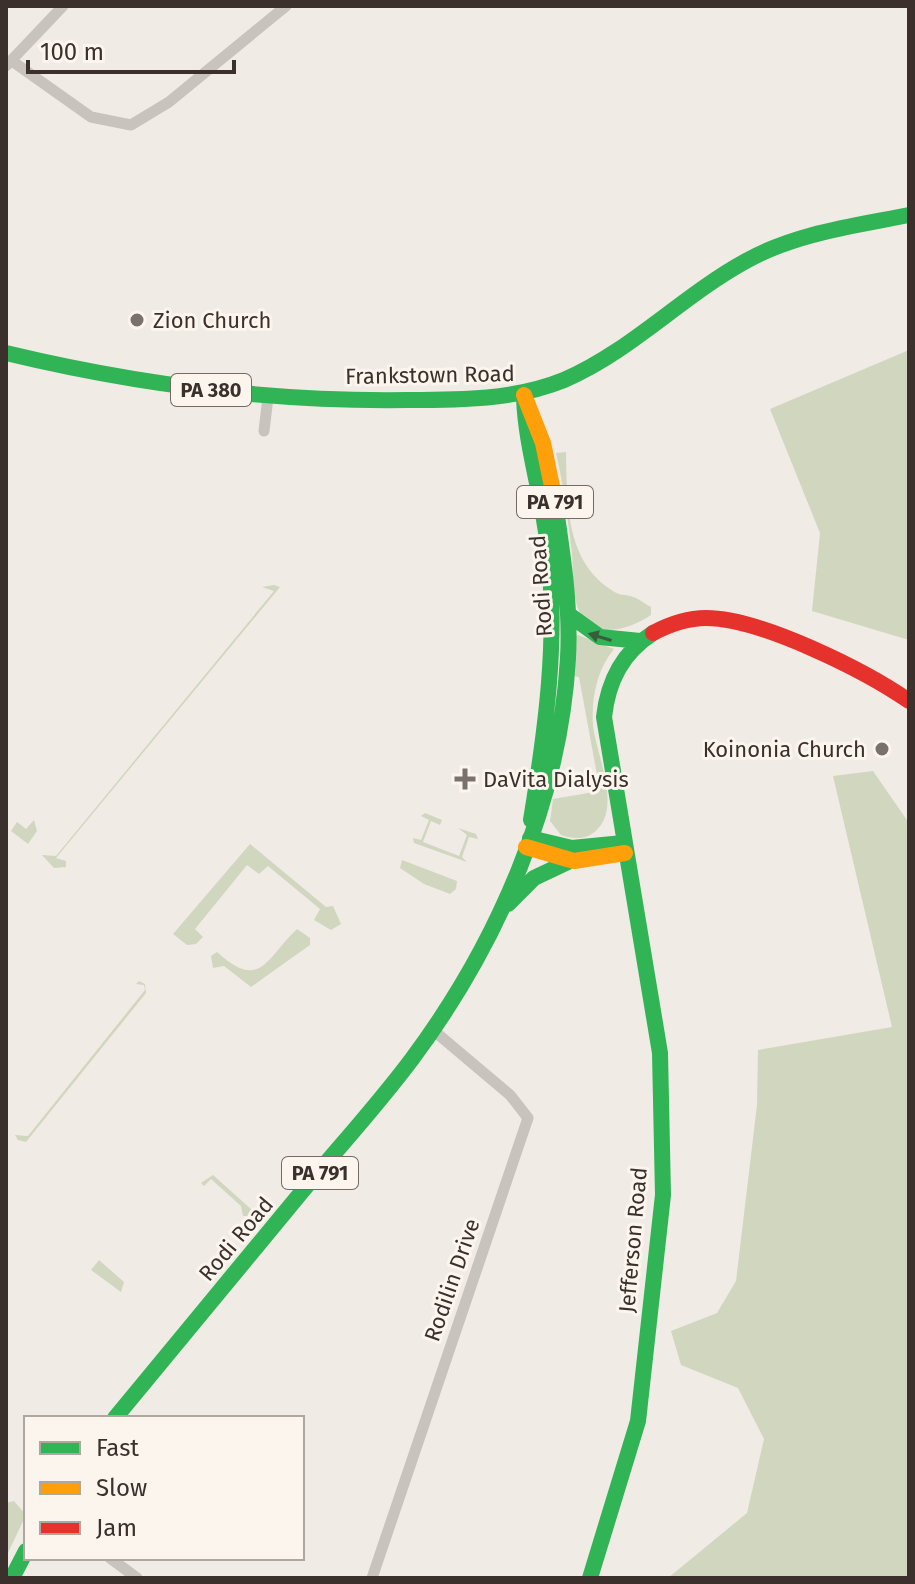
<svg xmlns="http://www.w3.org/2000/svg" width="915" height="1584" font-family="'Fira Sans',sans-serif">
  <rect width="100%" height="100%" fill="#f0ebe5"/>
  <path fill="#d1d6bf" d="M909,350V640L812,611L820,533L770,409Z
    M566,452C567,502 565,562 613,591C620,596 623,594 630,596C637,597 645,604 651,607V615C626,632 586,642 576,602C571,584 574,564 571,545C567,514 563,483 556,453Z
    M274,585L280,587L56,858L66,861V867L54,868L42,855L56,856L274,591L262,587Z
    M578,635L614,649C597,669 591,699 593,725C596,756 626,814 590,835C581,840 570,838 561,835L550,821L553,799L600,791L579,677L572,676L574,637Z
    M873,771L909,823V1578H668L747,1513L764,1439L738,1388L681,1365L671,1331L717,1313L736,1281L757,1105L758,1050L892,1027L833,776Z
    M425,813L442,820L440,825L431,821L423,842L459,856L467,835L458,828L476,834L478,839L469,837L462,857L467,862L414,843L413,838L421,840L429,820L421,816Z
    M34,820L37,831L28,844L11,831L17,822L26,829Z
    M250,844L326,907L333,906L341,924L331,930L314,920L320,909L268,866L259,874L247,865L195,929L203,937L196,944L187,945L173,934Z
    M402,860L457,881L456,889L450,894L424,884L400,868Z
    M297,929L310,938V945L251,987L224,966L213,968L211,956L217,952C261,992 266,958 297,929Z
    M139,981L145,984L146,993L26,1142L18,1140L15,1135L28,1136L145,990L144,985L136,984Z
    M213,1175L252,1210L247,1216H243L241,1206L211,1179L204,1186L201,1183Z
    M99,1260L124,1282L121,1292L91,1270Z
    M14,1501L26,1515L6,1557V1503Z"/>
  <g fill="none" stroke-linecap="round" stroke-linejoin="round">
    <path stroke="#c9c3be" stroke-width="11" d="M12,61L91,117L131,125L169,102L286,6
      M6,66L63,6
      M264,431L268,397
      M110,1558L137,1578
      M372,1578L528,1118L510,1095L433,1030"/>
    <path stroke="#30b455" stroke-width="16" d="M6,353C139,385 272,402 408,400C460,400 515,400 564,380C631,351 682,296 746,261C796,233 854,226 909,215
      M524,398C526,449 543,497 548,548C558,641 546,728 531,820
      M568,614L600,637L640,641
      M530,838L572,848L623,843
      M508,904L534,878L570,861
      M115,1418C177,1343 238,1269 300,1194C337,1149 377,1106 412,1059C497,945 560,802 568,658C571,603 562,550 554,496
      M12,1578L26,1551
      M590,1578L638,1421L663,1195L660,1053L604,717C608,681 622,653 653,633"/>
    <path stroke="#ff9f0a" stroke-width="16" d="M524,395L543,443L554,496
      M526,847L574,861L625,853"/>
    <path stroke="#e5322d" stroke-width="16" d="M653,633C670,624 687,618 706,618C760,618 864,670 909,701"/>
  </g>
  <defs><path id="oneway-solid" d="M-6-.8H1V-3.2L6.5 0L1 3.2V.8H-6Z" transform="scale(2)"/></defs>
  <use fill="#375e3a" href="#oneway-solid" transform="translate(600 637) rotate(-163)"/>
  <g fill="#7a716c" stroke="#fbf5ee" stroke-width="3">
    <circle cx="137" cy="320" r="8"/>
    <circle cx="882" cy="749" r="8"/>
    <path d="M461 767h8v8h8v8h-8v8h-8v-8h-8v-8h8z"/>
  </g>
  <g text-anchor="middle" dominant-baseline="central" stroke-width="6" stroke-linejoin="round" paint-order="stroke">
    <g fill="#fbf5ee" stroke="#756b66" stroke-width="2">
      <rect x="171" y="374" width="80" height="32" rx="6"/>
      <rect x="517" y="486" width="76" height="32" rx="6"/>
      <rect x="282" y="1157" width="76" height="32" rx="6"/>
    </g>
    <g font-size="20" font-weight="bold" fill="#3b302b">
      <text x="211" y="390">PA 380</text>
      <text x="555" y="502">PA 791</text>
      <text x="320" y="1173">PA 791</text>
    </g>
    <g font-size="22" fill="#3b302b" stroke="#fbf5ee" text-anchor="start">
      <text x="153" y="320">Zion Church</text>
      <text x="866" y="749" text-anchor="end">Koinonia Church</text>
      <text x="483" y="779">DaVita Dialysis</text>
    </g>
    <g font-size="22" fill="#3b302b" stroke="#fbf5ee">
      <text transform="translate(430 375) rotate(-1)">Frankstown Road</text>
      <text transform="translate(541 586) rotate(-94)">Rodi Road</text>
      <text transform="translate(236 1239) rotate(-50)">Rodi Road</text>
      <text transform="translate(633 1240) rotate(-85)">Jefferson Road</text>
      <text transform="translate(452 1280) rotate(-71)">Rodilin Drive</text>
    </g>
  </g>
  <rect width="915" height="1584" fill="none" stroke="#3b302b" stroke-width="16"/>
  <rect x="24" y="1416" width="280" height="144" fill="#fbf5ee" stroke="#aea6a0" stroke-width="2"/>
  <rect x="40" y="1442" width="40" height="12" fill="#30b455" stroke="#aea6a0" stroke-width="2"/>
  <text x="96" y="1456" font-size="24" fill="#3b302b">Fast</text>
  <rect x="40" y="1482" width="40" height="12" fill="#ff9f0a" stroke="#aea6a0" stroke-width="2"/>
  <text x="96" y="1496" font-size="24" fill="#3b302b">Slow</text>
  <rect x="40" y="1522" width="40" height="12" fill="#e5322d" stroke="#aea6a0" stroke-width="2"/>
  <text x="96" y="1536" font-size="24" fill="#3b302b">Jam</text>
  <path d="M28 60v12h206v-12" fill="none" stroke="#3b302b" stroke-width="4"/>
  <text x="40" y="60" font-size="24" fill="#3b302b" stroke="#fbf5ee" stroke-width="6" paint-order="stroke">100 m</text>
</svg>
